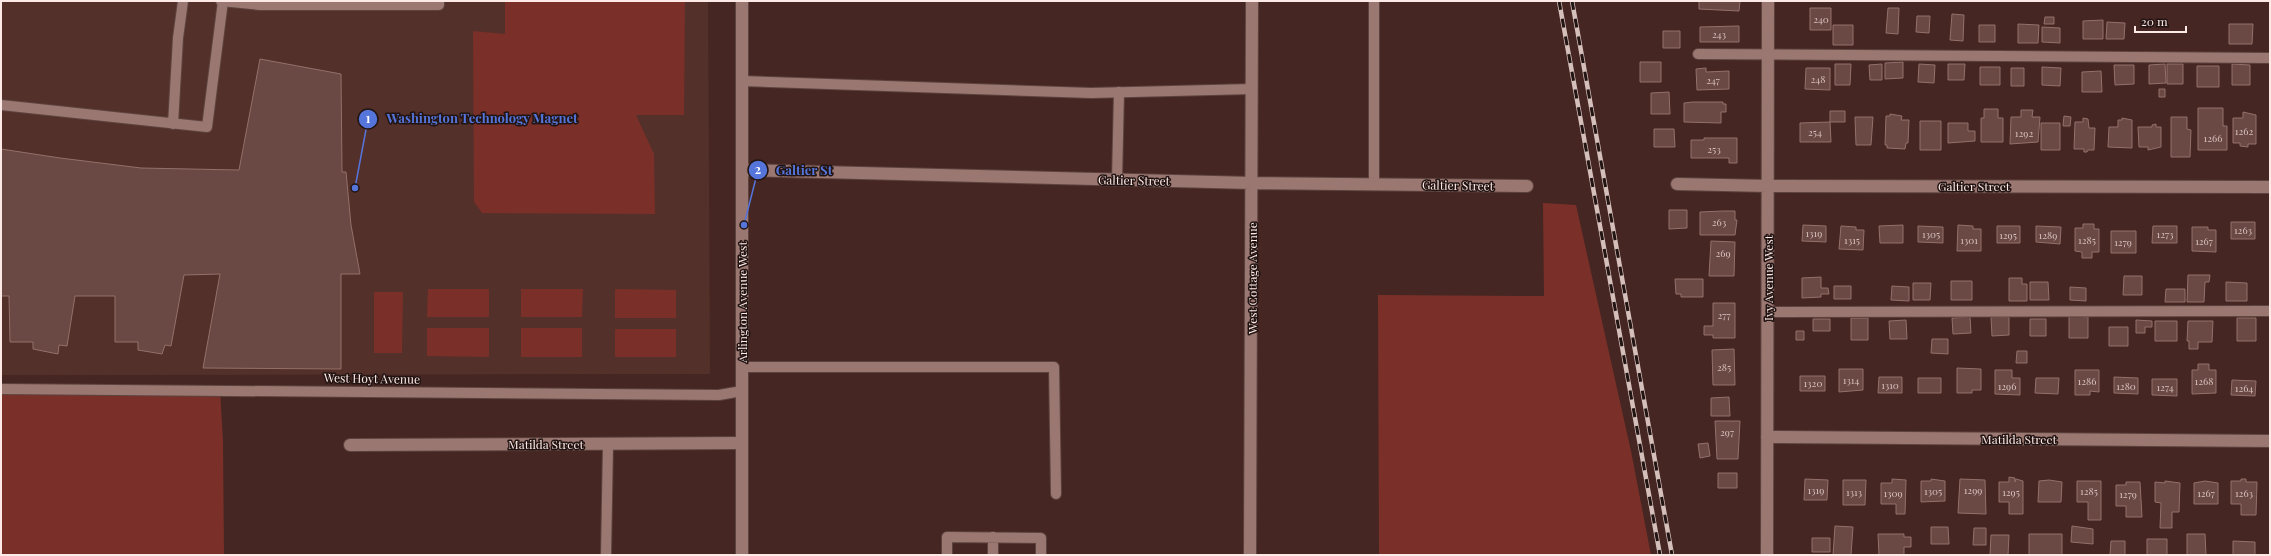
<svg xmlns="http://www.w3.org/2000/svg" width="2271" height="556" font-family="'Playfair Display',serif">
  <rect width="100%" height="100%" fill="#452622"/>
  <path fill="#54302a" d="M1,1H708L710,374L1,375Z"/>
  <path fill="#7a3028" d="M505,1H685L684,115H636L654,154L655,214L482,213L474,202L473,31L505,34Z
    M1543,203L1576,205L1631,451L1651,555H1379L1378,295L1544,296Z
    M428,289H489V317H427Z
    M521,289H583L582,317H521Z
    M615,289L676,290V318H615Z
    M374,292H403L402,353H374Z
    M427,328H489V357L427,356Z
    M521,328H582V357H521Z
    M615,329H676V357H615Z
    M1,389L220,390L223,441L224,555H1Z"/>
  <path fill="#6a4843" stroke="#94706a" d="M1699,1H1740L1739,11L1699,9Z
    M1810,8H1831V30H1810Z
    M1888,8H1899L1898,34L1886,33Z
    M1952,14L1964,15L1963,41L1950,40Z
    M1917,16H1930L1929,33L1916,32Z
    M2045,17H2054V24H2044Z
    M2103,20V39H2083V21Z
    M2107,22L2125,23L2124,39H2106Z
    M2018,24L2039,25L2038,43H2018Z
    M2229,24H2253L2252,44H2229Z
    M1833,25H1853V45H1833Z
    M1979,25H1995V42H1979Z
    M1739,26V42H1700V27Z
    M2042,27L2060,28V43L2042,42Z
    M1663,31H1680V48H1663Z
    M260,59L341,74L342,172H346L351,225L360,274H341V369L203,368L220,274L184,275L171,346L165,345L162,354L138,350V342H115V296H75L67,346L59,345L58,354L33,349V342H10L9,296H1V149L60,158L141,168L239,170Z
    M1640,62H1661V82H1640Z
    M1903,62V78L1885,79V63Z
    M1835,64H1851L1850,85H1835Z
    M1882,64V80H1870L1869,65Z
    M1919,64L1935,65L1934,83L1918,82Z
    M1948,64H1965L1964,80H1948Z
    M2165,64L2166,83L2149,84V65Z
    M2167,64H2183V84H2167Z
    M2232,64L2250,65V85H2232Z
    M2114,65H2134V84L2115,85Z
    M2197,66H2219V87H2197Z
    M1980,67H2000V85H1980Z
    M2042,67L2061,68L2060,86L2042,85Z
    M1706,68V72L1729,71V89L1697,90L1696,69Z
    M1806,68H1830V90L1805,89Z
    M2011,68H2024V86H2011Z
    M2101,71L2102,92H2082V72Z
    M2159,89H2165V97H2159Z
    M1669,92L1670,114H1651V93Z
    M1693,102H1723V104H1726V112H1721V123L1684,122V103Z
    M2198,108H2223V126H2227V150H2198Z
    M1984,109H1998V118H2003V142H1981V118H1984Z
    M2021,110H2033L2032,117H2040L2038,142L2010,144L2011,117H2021Z
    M1830,111H1845V122H1830Z
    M2243,112L2256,115V144H2248V147L2240,146V143H2233V118H2243Z
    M1890,114L1902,116L1901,120H1909L1908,143H1906L1905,149L1887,148V145H1885L1886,116H1890Z
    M2064,116L2071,117L2070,126H2063Z
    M1855,117H1873L1871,145H1856Z
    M2171,117H2187V129L2191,130L2190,157H2171Z
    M2083,118L2088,119L2089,128H2095L2094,150H2088L2087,152H2084V149H2074L2075,122H2083Z
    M2122,118L2132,120V148L2108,147L2109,127H2118V120H2122Z
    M1920,121H1941V150H1920Z
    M1830,122L1831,142H1800V123Z
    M1948,123H1968V131H1975V141L1948,143Z
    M2041,123H2060V150H2041Z
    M2156,124V127H2161V147L2148,150V147H2139L2138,127H2152V125Z
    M1654,129H1674L1675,147H1654Z
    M1704,138H1737V163H1729V158H1691V140H1704Z
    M1669,210H1687V228L1669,229Z
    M1723,211H1735V220H1737L1735,235H1700V212Z
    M2231,222H2255V239H2231Z
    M2083,224H2094V229H2099V252H2092V258H2082V252L2075,251V228H2083Z
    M1803,225L1826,226V242L1802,241Z
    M1903,225V243H1880L1879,226Z
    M1958,225L1973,226V229H1981V251H1957Z
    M1841,226L1856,227V230H1864L1863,250L1839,249Z
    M1918,226L1943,227V243L1918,242Z
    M1997,226H2020V243H1997Z
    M2036,226L2061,227L2060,244L2036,242Z
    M2153,226H2177V243H2152Z
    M2192,227H2208V230H2216V252L2192,251Z
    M2111,231H2136V253H2111Z
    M1711,241L1735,242L1734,276H1709Z
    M2188,275H2210L2209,282H2205L2204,302H2187Z
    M2124,276H2142V295H2123Z
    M1821,277V288H1828L1829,294H1821V297L1802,298V278Z
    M2009,278H2022V284H2027V301H2009Z
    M1675,279H1703V297H1681V294H1676Z
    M1951,281H1972V300H1951Z
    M2030,282H2048L2049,300H2030Z
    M2226,282L2247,283V301H2226Z
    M1913,283H1931L1930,300H1913Z
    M1834,286H1851V299H1834Z
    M1892,286L1909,287V301L1891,300Z
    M2070,287L2086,288V301L2070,300Z
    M2166,289H2185V302H2165Z
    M1713,303H1735V338H1713V335H1704V326H1713Z
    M2069,316L2088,317V338H2069Z
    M1970,317L1971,333L1953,334L1952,318Z
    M1991,317H2009V335L1992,336Z
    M1851,318H1868V340H1851Z
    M2237,318H2256V341H2237Z
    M1813,319H1830V331H1813Z
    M2030,319H2046V336H2030Z
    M1906,320L1907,339H1890L1889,321Z
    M2136,320L2152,321V327H2145V333H2136Z
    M2155,321H2177V341H2155Z
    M2188,321H2213L2212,342H2198V349H2189V341H2187Z
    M2109,327H2128V346H2109Z
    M1796,331H1804V340H1796Z
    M1932,339H1948V354L1931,353Z
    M1734,349L1735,385H1713L1712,350Z
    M2017,351H2027V363H2016Z
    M2198,364H2209V370H2216V393L2192,394V370H2198Z
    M1957,368L1981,369V390H1972V393H1957Z
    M1839,369H1863V390L1839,392Z
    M1995,370H2012V378H2020V395L1995,394Z
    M2075,370H2099V392L2090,391V395H2075Z
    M1800,376H1825V391H1800Z
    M1879,377H1902V393H1878Z
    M2114,377L2138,378V394L2114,393Z
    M1918,378H1941V393H1918Z
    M2036,378H2059L2058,394L2035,393Z
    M2152,379H2177V396L2152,395Z
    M2232,380L2256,381L2255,396L2231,395Z
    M1729,397L1730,416H1711V398Z
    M1715,421H1740L1738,459H1717Z
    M1708,443L1710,456L1700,458L1698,444Z
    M1718,473H1737V488H1718Z
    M2009,477L2015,478V482L2016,479L2023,481V514H2009V502H1999V482H2009Z
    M1805,479L1828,480L1827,500H1804Z
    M1892,479L1906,480L1905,514H1896V504H1881V483H1892Z
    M1931,479L1945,481V501L1921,502V481H1931Z
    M1960,479L1985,480L1986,514L1958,513Z
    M2241,479H2246V482H2257L2256,515H2241V504H2231V481H2241Z
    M1843,480H1866L1865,505H1843Z
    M2049,480L2062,482L2061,502H2038L2039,481Z
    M2077,481H2101V520H2088V502H2077Z
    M2165,481L2180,483L2179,512H2172V528H2160L2161,503L2155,502V482L2165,483Z
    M2205,481L2218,483V504H2194V483Z
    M2126,482H2140L2142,517H2126V506H2116V485H2126Z
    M1835,526L1853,527L1851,555H1833Z
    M2072,526L2093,529V544L2071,542Z
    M1931,527H1948L1949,544H1931Z
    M1974,528H1986V545H1973Z
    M1878,534H1904V537H1911V547H1904V555H1879Z
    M2029,534H2062V555H2029Z
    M2187,534H2205L2206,555H2187Z
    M1991,535H2009L2008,555H1990Z
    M1812,538H1830V552H1812Z
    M2147,539H2167V555H2147Z
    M2111,541H2125V555H2110Z
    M2233,541L2255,542V555H2233Z"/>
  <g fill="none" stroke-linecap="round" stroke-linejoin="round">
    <defs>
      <path id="lane" d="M221,1L260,5H439V1
        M1374,1V184
        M1698,54L2270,58
        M742,81L1091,93L1252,89
        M1,105L207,127L223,1
        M173,124L178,38L183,1
        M1117,180L1119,92
        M1768,312L2270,311
        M742,367H1054L1056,494
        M1,389L719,395L742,391
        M993,537V555
        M606,555L608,444
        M947,555V537L1041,538V555"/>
      <path id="street" d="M742,170L1252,183L1527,186
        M1677,184L1768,186L2270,187
        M1767,437L2270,441
        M350,445L742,443
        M1250,555L1252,1
        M1767,555L1768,1"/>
      <path id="secondary" d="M742,1V555"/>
    </defs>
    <use href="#lane" stroke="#5d433f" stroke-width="12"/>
    <use href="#street" stroke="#5d433f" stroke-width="14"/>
    <use href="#secondary" stroke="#5d433f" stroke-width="14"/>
    <use href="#lane" stroke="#9b7771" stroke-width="10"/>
    <use href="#street" stroke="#9b7771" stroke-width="12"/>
    <use href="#secondary" stroke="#9b7771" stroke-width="12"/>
    <defs>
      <path id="rail" d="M1559,1L1660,555
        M1572,1L1672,555"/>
    </defs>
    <use href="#rail" stroke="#d5bfbb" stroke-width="4.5"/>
    <use href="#rail" stroke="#221412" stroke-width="3" stroke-dasharray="9" stroke-linecap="butt"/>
  </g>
  <g text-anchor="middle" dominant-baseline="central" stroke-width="3" stroke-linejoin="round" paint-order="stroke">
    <g font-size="10" fill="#d8c1bc">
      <text x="1821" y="19">240</text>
      <text x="1719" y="34">243</text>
      <text x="1818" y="79">248</text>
      <text x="1713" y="80">247</text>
      <text x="2244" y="131">1262</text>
      <text x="1815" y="132">254</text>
      <text x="2024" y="133">1292</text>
      <text x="2213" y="138">1266</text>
      <text x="1714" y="149">253</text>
      <text x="1719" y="222">263</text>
      <text x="2243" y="230">1263</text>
      <text x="1814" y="233">1319</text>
      <text x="1931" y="234">1305</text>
      <text x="2165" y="234">1273</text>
      <text x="2008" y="235">1295</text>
      <text x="2048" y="235">1289</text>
      <text x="1852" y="240">1315</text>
      <text x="1969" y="240">1301</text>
      <text x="2087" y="240">1285</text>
      <text x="2204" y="241">1267</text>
      <text x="2123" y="242">1279</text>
      <text x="1723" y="253">269</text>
      <text x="1724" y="315">277</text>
      <text x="1724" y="367">285</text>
      <text x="1851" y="380">1314</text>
      <text x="2087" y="381">1286</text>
      <text x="2204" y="381">1268</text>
      <text x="1813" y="383">1320</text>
      <text x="1890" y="385">1310</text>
      <text x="2007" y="386">1296</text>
      <text x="2126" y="386">1280</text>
      <text x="2165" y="387">1274</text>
      <text x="2244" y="388">1264</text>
      <text x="1727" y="432">297</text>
      <text x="1816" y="490">1319</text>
      <text x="1973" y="490">1299</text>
      <text x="1933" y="491">1305</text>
      <text x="2089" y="491">1285</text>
      <text x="1854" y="492">1313</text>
      <text x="2011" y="492">1295</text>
      <text x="1893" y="493">1309</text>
      <text x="2206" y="493">1267</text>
      <text x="2244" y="493">1263</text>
      <text x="2128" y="494">1279</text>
    </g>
    <g font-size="12" fill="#fde9e5" stroke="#221412">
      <text transform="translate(1134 180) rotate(1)">Galtier Street</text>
      <text transform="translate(1458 185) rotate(1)">Galtier Street</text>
      <text x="1974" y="186">Galtier Street</text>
      <text transform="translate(1252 278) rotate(-90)">West Cottage Avenue</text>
      <text transform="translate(1768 278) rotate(-90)">Ivy Avenue West</text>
      <text transform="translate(742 302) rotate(-90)">Arlington Avenue West</text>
      <text transform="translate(372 378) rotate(1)">West Hoyt Avenue</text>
      <text x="2019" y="439">Matilda Street</text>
      <text x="546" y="444">Matilda Street</text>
    </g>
  </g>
  <path fill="none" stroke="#5575db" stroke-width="1.5" d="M355 188L368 119M744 225L758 170"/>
  <g fill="#5575db" stroke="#221412" stroke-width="1.5">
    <circle cx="355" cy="188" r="4"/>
    <circle cx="744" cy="225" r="4"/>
    <circle cx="368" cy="119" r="10"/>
    <circle cx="758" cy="170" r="10"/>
  </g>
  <g font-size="12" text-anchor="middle" font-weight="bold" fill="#fff">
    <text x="368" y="123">1</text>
    <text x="758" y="174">2</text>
  </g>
  <g font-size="13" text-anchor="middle" font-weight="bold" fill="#5575db" stroke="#221412" stroke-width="3" stroke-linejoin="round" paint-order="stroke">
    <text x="482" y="123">Washington Technology Magnet</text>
    <text x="804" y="175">Galtier St</text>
  </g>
  <rect width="2271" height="556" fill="none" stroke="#fde9e5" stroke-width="4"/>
  <path d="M2135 26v6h51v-6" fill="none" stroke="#fde9e5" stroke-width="2"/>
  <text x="2141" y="26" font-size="12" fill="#fde9e5" stroke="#221412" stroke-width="3" paint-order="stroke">20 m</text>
</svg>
